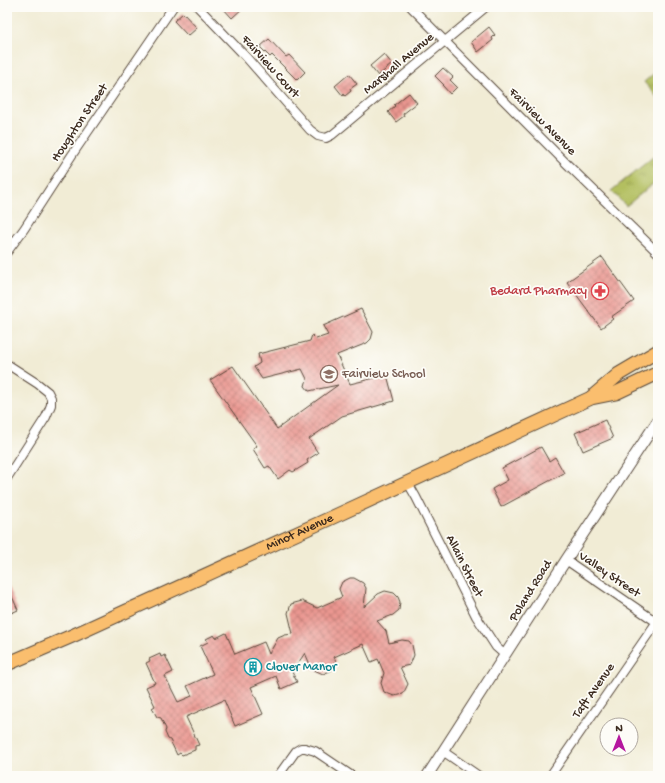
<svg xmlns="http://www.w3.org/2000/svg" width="665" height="783" font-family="'Gochi Hand',sans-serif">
  <defs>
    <pattern id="grass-tufts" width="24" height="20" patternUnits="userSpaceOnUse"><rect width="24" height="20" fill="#b3bf60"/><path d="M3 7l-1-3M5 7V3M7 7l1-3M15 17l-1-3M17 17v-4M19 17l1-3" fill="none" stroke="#939b4f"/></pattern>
    <pattern id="building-cross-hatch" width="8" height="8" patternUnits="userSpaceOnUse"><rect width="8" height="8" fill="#ea9690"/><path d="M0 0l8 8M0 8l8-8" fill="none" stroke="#bf7b75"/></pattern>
  </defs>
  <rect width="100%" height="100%" fill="#fdfcf7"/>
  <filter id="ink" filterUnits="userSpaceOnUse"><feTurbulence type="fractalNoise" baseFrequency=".025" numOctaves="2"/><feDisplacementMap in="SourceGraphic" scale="8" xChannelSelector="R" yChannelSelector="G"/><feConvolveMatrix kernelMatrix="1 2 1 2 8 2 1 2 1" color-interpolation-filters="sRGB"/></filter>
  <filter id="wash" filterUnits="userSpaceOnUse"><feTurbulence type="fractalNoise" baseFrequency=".012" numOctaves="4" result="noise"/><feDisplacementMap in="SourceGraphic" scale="16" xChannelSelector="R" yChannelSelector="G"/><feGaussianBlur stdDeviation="0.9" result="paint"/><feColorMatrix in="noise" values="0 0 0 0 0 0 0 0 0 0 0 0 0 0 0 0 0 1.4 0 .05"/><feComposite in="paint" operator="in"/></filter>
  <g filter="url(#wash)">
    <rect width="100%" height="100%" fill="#f1ecd5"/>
    <path fill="url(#grass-tufts)" stroke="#77743f" d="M658,70V98L644,82Z
      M658,153V180L626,206L611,191Z"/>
    <g id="blocks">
      <path fill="url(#building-cross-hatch)" d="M222,7H244L232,18Z
        M183,13L197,28L188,36L174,21Z
        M489,27L495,35L492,38L493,40L478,52L471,42Z
        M269,39L286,57L289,55L305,72L297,80L272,55L270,57L260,47Z
        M384,54L392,64L378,76L370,66Z
        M443,68L453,77L450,80L457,87L450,94L443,86L444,85L435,76Z
        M349,74L357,84L350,89L351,91L345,96L344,94L343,96L335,86Z
        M409,93L417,103L403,114L404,116L396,122L388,112L395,106L394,105Z
        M602,257L634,301L611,317L613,319L601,328L567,282Z
        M361,309L373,332L371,339L367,343L337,355L350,384L387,375L394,401L342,416L309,439L318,453L307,460L308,463L293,472L290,470L278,479L269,466L265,468L253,449L257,446L210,380L233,366L277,429L338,385L309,391L305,386L307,379L302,369L262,379L254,367L260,363L258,354L310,341L312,335L316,339L328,335L323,326Z
        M605,420L613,438L583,451L575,433Z
        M541,447L549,461L555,457L564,473L501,507L492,489L508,480L502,468Z
        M350,578H354L363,583L366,588L364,607L378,594L385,591L394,593L398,597L400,602L399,610L393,615L377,621L386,631L389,643L402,640L409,641L412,645L414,655L410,665L400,667L408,684L403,694L394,696L384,692L381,683L384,673L378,659L371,662L363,644L334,657L336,661L332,670L323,674L312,669L305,653L292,672L297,682L281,689L276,676L251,687L263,714L235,726L224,700L186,717L199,745L195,746V750L182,755L180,753L177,755L170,740L168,739L165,732L166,729L161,718L157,717L152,708L155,706L146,687L155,683L146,663L150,661L149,659L160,654L161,657L165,655L173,672L165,676L178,702L192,696L187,686L213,674L200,646L208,642L206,639L214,635L216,638L226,633L235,654L264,642L269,654L278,638L285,635L293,634L288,613L291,604L302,601L317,608L342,597L339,589L342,582Z
        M7,585L18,610L7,615Z"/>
    </g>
  </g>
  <g filter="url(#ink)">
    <use href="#blocks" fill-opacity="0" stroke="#564739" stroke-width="1"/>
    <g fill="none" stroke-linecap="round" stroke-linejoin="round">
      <defs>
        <path id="minor" d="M198,7L246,57L310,130L318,136L326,138L332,135L486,7
          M411,7L567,164L658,253
          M7,252L24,229L72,155L173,7
          M7,364L38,384L48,392L51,398V405L46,417L7,478
          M408,483L416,497L476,616L496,647L505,655
          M566,560L658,623
          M444,752L479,776
          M278,776L296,751L301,748H305L315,751L352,776
          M550,776L658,620"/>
        <path id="tertiary" d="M427,776L566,560L658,420"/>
        <g id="primary">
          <path d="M592,397L619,374L658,351"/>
          <path id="s1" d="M7,664L72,636L333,517L591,398L616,393L658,373"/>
        </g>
      </defs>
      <use href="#minor" stroke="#564739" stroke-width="10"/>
      <use href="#tertiary" stroke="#564739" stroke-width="12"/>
      <use href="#primary" stroke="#564739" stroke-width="15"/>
      <use href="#minor" stroke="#fff" stroke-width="8"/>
      <use href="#tertiary" stroke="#fff" stroke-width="10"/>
      <use href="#primary" stroke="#fabe6e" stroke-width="13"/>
    </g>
  </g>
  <defs>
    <symbol id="pharmacy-ring" viewBox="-11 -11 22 22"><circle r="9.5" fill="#fdfcf7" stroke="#e0444e" stroke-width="1.5"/><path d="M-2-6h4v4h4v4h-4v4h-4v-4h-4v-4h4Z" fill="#e0444e"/></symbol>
    <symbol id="school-ring" viewBox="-11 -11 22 22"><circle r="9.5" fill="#fdfcf7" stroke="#8d6e63" stroke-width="1.5"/><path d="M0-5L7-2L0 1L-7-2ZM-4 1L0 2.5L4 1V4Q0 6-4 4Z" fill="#8d6e63"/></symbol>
    <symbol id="building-ring" viewBox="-11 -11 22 22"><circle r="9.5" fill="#fdfcf7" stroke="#0f9aa8" stroke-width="1.5"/><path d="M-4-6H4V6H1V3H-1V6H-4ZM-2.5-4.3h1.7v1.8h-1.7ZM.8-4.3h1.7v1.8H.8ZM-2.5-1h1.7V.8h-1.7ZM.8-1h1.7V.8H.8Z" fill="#0f9aa8"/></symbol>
  </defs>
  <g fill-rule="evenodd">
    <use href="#pharmacy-ring" x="590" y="281" width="20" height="20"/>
    <use href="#school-ring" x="319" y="364" width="20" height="20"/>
    <use href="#building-ring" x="243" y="657" width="20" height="20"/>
  </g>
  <g text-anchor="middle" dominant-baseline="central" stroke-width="3.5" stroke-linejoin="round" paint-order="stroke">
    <g font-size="13" fill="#3b2a1e" stroke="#fdfcf7">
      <text transform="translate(399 64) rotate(-40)">Marshall Avenue</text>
      <text transform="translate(270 67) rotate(48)">Fairview Court</text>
      <text transform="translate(542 122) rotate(45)">Fairview Avenue</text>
      <text transform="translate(80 123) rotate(-56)">Houghton Street</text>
      <text stroke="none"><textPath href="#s1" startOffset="321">Minot Avenue</textPath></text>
      <text transform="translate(464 566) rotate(63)">Allain Street</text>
      <text transform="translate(609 575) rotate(34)">Valley Street</text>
      <text transform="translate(531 591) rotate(-58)">Poland Road</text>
      <text transform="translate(594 691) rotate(-55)">Taft Avenue</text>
    </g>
    <g font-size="13" fill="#be3a42" stroke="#fdfcf7" text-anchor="end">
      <text x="587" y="291">Bedard Pharmacy</text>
    </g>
    <g font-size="13" fill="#785e54" stroke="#fdfcf7" text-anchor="start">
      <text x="342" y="374">Fairview School</text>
    </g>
    <g font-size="13" fill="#0d838f" stroke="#fdfcf7" text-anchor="start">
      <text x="266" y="667">Clover Manor</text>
    </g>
  </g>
  <rect width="665" height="783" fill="none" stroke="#fdfcf7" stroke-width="24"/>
  <g transform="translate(619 737)"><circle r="19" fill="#fdfcf7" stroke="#afa8a0"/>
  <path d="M0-3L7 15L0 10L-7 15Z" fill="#b5179e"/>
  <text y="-6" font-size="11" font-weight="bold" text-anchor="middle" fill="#3b2a1e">N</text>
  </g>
</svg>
